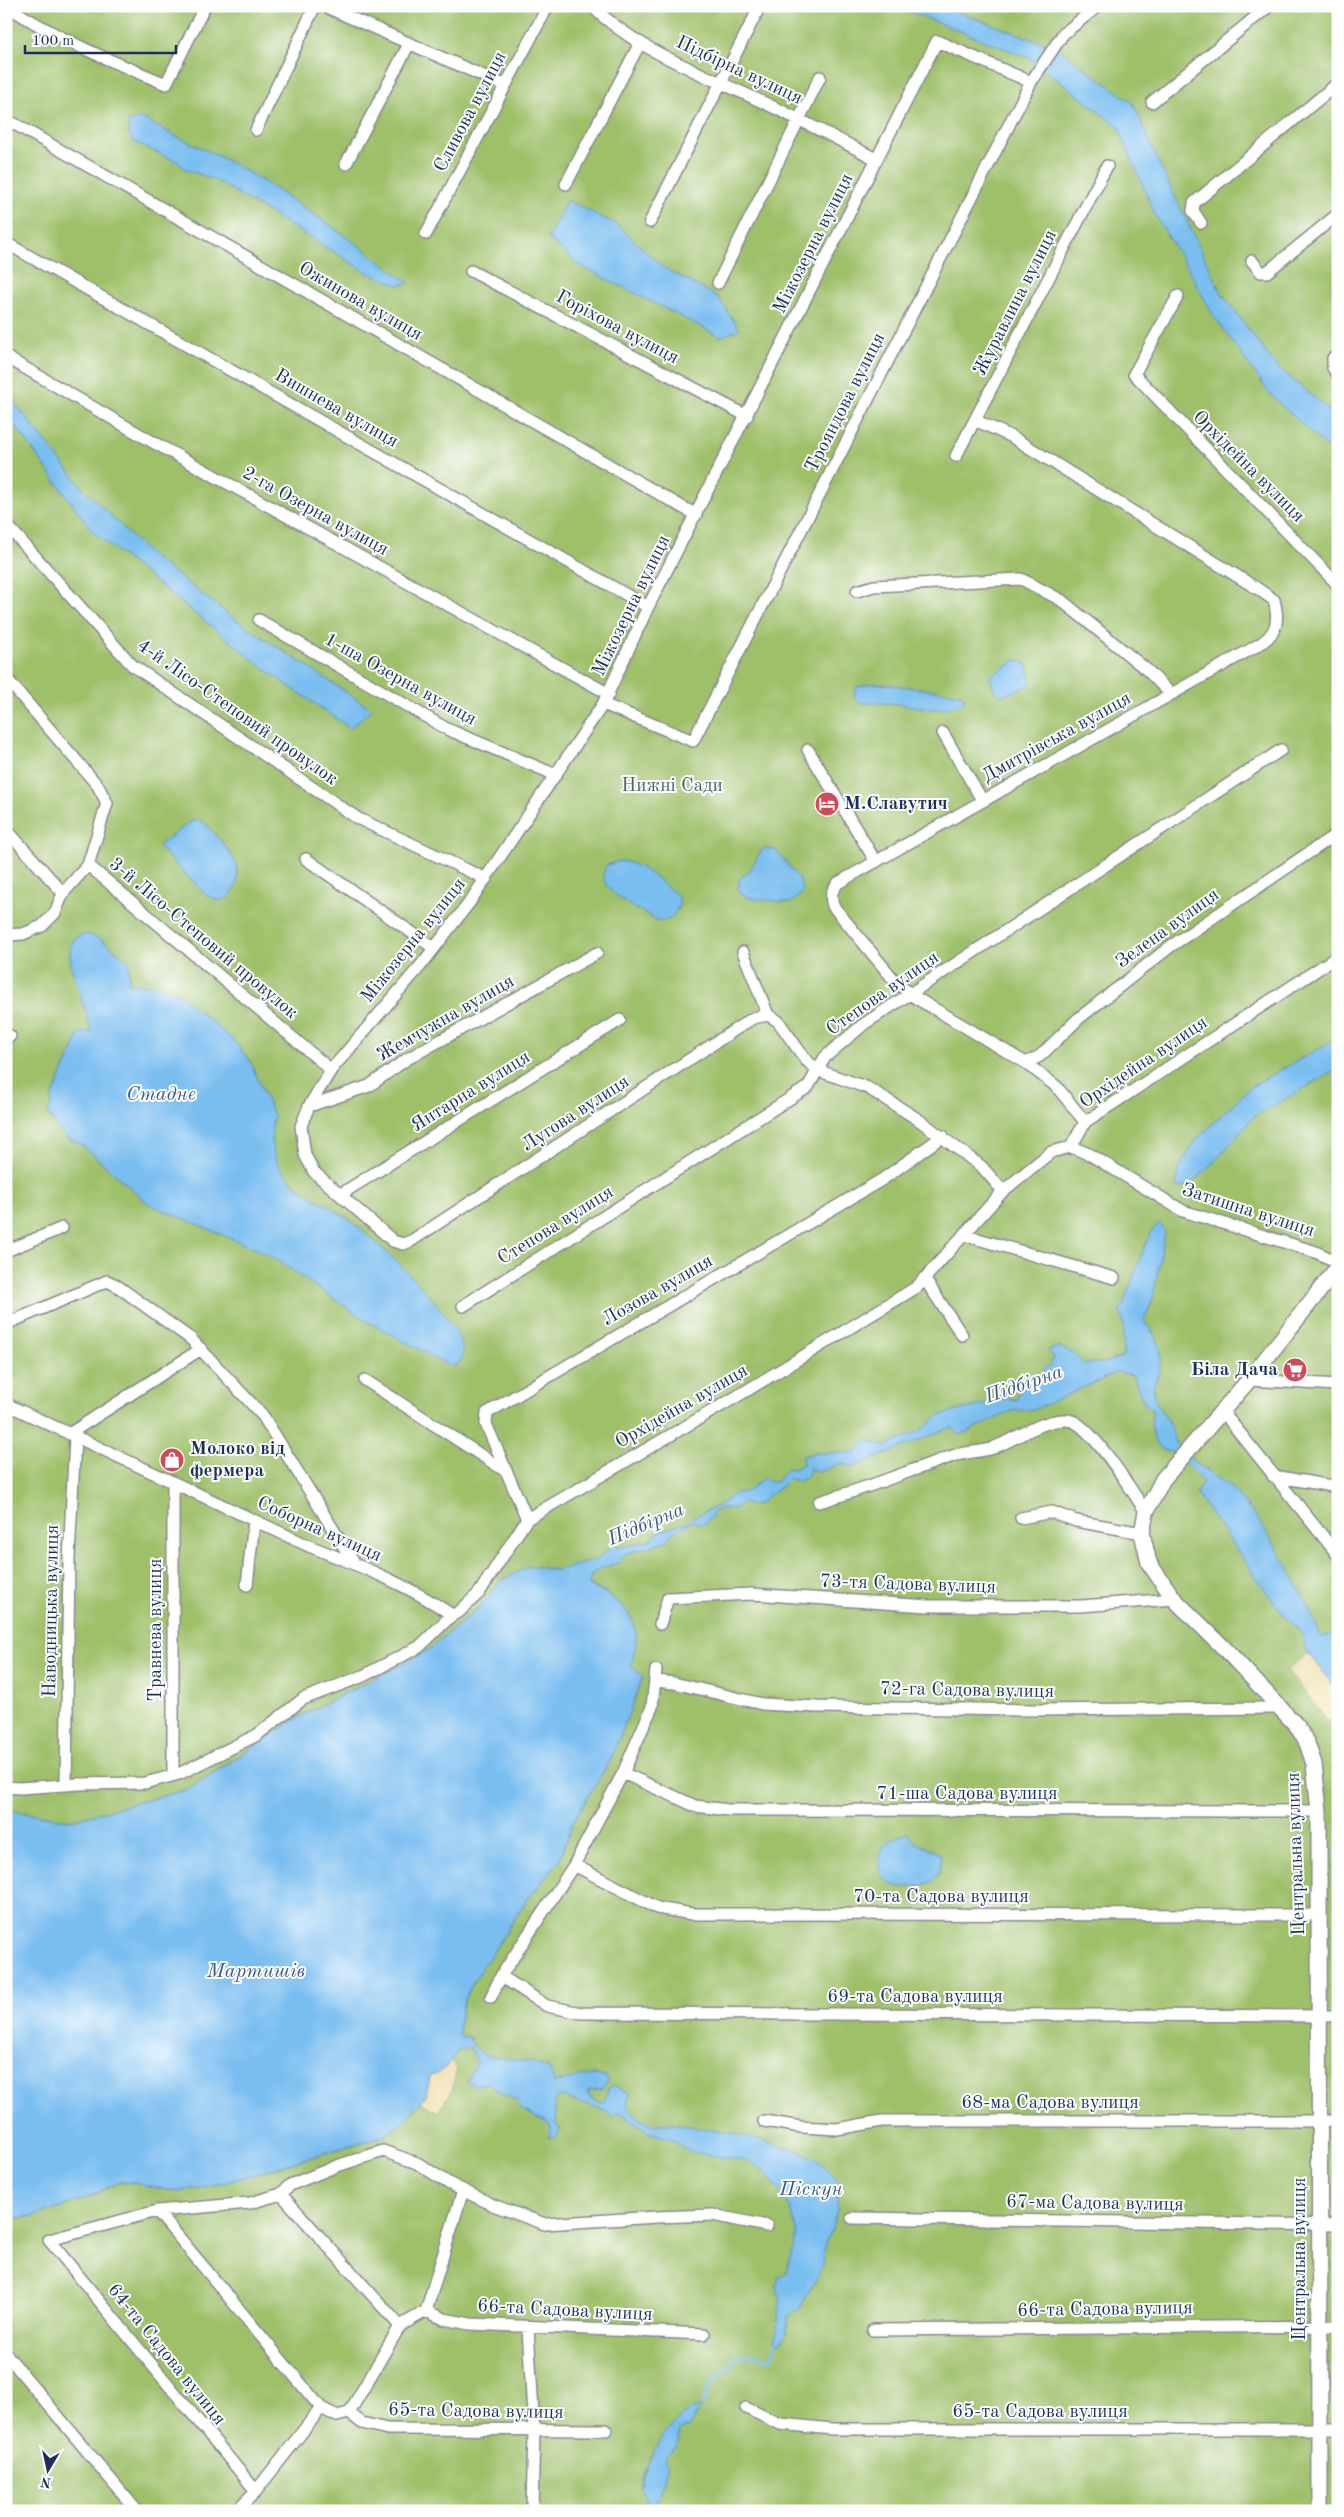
<svg xmlns="http://www.w3.org/2000/svg" width="1344" height="2517" font-family="'Old Standard TT',serif">
  <rect width="100%" height="100%" fill="#fff"/>
  <filter id="ink" filterUnits="userSpaceOnUse"><feTurbulence type="fractalNoise" baseFrequency=".02" numOctaves="2"/><feDisplacementMap in="SourceGraphic" scale="10" xChannelSelector="R" yChannelSelector="G"/><feConvolveMatrix kernelMatrix="1 2 1 2 8 2 1 2 1" color-interpolation-filters="sRGB"/></filter>
  <filter id="wash" filterUnits="userSpaceOnUse"><feTurbulence type="fractalNoise" baseFrequency=".0096" numOctaves="4" result="noise"/><feDisplacementMap in="SourceGraphic" scale="20" xChannelSelector="R" yChannelSelector="G"/><feGaussianBlur stdDeviation="1.12" result="paint"/><feColorMatrix in="noise" values="0 0 0 0 0 0 0 0 0 0 0 0 0 0 0 0 0 1.4 0 .05"/><feComposite in="paint" operator="in"/></filter>
  <g filter="url(#wash)">
    <rect width="100%" height="100%" fill="#f5e1c6"/>
    <path fill="#9ec069" stroke="#5c7864" d="M6,6H1338V2511H6V2220L33,2216L81,2200L120,2182H134L166,2190L182,2191L227,2182L382,2136L459,2050V2020L465,1998L475,1979L527,1900L559,1861L572,1824L612,1757L636,1634L608,1594L558,1570L529,1566L502,1580L478,1608L427,1651L297,1718L189,1789L71,1820L6,1810Z"/>
    <path fill="#eeda9e" stroke="#84847e" d="M1308,1653L1338,1692V1719L1327,1720L1287,1670Z
      M451,2059L457,2068L452,2090L438,2112L421,2102L426,2096L430,2077L445,2068Z"/>
    <path fill="#7abef0" stroke="#4a76a7" d="M896,6H942L1059,49L1133,103L1158,161L1221,292L1275,365L1338,417V458L1270,394L1213,315L1190,272L1155,215L1118,126L1029,58Z
      M142,118C176,138 214,152 248,172C304,206 357,243 409,283L398,285L370,274L217,181L185,169L178,162L134,142L129,134L128,122Z
      M567,200L616,224L664,268L718,297L739,329L721,337L579,265L548,238Z
      M6,392L81,486L149,554L232,617L372,709L350,728L266,670L92,531L6,413Z
      M1016,660L1025,662L1030,674V685L1002,696L994,690L990,676Z
      M874,683L957,693L965,697L964,701L951,707L934,709L890,703H861L854,696L856,687Z
      M197,820L204,822C224,845 256,872 225,900H217L206,895L158,846L190,822Z
      M765,848L776,850L800,880L803,892L791,903L749,898L738,891L739,879L749,872L761,851Z
      M619,861C641,862 661,882 677,895C683,905 676,911 670,919L660,921L653,918C637,908 590,888 607,865Z
      M88,934L102,940L129,961V984L154,985L179,994L233,1040L250,1061L274,1117C269,1132 272,1159 283,1172C300,1193 330,1205 351,1221C378,1242 463,1320 463,1353C463,1359 460,1362 456,1366L447,1365L365,1320L268,1254L149,1204L82,1145L67,1138L48,1115L53,1095L80,1033L92,1032L71,965L70,947L76,937Z
      M1338,1038V1069L1253,1117L1218,1158L1190,1185L1176,1188L1180,1166L1197,1139L1250,1087Z
      M1159,1223L1165,1232L1153,1299L1144,1321C1158,1337 1166,1353 1158,1375C1157,1380 1153,1384 1154,1389C1156,1408 1161,1409 1169,1423C1172,1429 1173,1438 1176,1444C1184,1458 1222,1478 1235,1492C1273,1533 1300,1586 1321,1637L1338,1632V1692L1308,1653L1301,1633L1276,1605L1196,1493L1203,1482C1194,1472 1185,1462 1175,1454C1171,1451 1168,1451 1164,1450C1150,1443 1150,1423 1153,1411L1144,1403L1133,1375L1118,1372L1036,1409L1012,1411L960,1435L952,1427L853,1467L841,1463L819,1472L810,1468L808,1476L799,1481L789,1479C780,1490 769,1491 760,1504L748,1505L743,1502L736,1508L720,1509L713,1512L712,1517L701,1525L695,1521L674,1531L667,1541L625,1554L618,1563L604,1567L591,1575L589,1586C612,1595 632,1607 636,1634C637,1643 633,1656 631,1665L643,1677L612,1757L572,1824L559,1861L527,1900L475,1979L465,1998L459,2020V2036L469,2037C479,2062 501,2056 524,2061C533,2062 542,2066 550,2070L554,2082C573,2081 587,2071 606,2077L607,2084L601,2090L588,2091L589,2096L596,2102L604,2103L608,2089L613,2085L629,2093L627,2107L643,2121L652,2125L673,2123L735,2134L800,2151L813,2157L831,2172L838,2183L837,2210L832,2230L826,2239L823,2265L799,2310L789,2315L787,2319V2334L781,2342L775,2343L781,2298L776,2288L777,2278L786,2272L797,2234L791,2209L779,2189L763,2170L746,2161L691,2152L668,2138L648,2132L622,2114L616,2113L613,2117C601,2104 577,2104 561,2096L554,2100L556,2123L560,2130L556,2137L548,2138L551,2131L550,2125L521,2109L517,2101L492,2087L489,2082L475,2085L467,2082L477,2062L471,2048L459,2050L445,2068L430,2077L426,2096L401,2124L382,2136L227,2182L182,2191L166,2190L134,2182H120L81,2200L33,2216L6,2220V1810L71,1820L189,1789L297,1718L427,1651L478,1608L502,1580L529,1566L558,1570L596,1560L610,1547L634,1545L653,1539L659,1531C670,1530 676,1523 687,1523L693,1517L718,1506L735,1493L748,1491L764,1477L772,1483L777,1481L788,1468L794,1469L803,1464L802,1456L818,1453H856L866,1440L885,1446L920,1431L939,1415L983,1405L1003,1397L1016,1400L1024,1382L1032,1385L1046,1381L1044,1368L1050,1366L1054,1357L1048,1350L1059,1347L1073,1353L1084,1364L1102,1363L1123,1357L1124,1325L1120,1312L1150,1233Z
      M908,1833L916,1843L941,1854C941,1860 942,1870 937,1876C929,1887 906,1889 894,1885C877,1880 876,1853 887,1843C893,1838 901,1835 908,1833Z
      M702,2405L689,2427L680,2430L679,2444L665,2458L666,2469L654,2511H643L646,2500L640,2487C649,2453 669,2418 702,2405Z"/>
    <g fill="none" stroke-linecap="round" stroke-linejoin="round">
      <path stroke="#7abef0" stroke-width="3" d="M702,2405L711,2382L729,2368L735,2357L748,2354L770,2359L775,2343"/>
    </g>
  </g>
  <g filter="url(#ink)">
    <g fill="none" stroke-linecap="round" stroke-linejoin="round">
      <defs>
        <path id="minor" d="M7,6C57,39 111,61 166,84L205,6
          M324,6L504,85
          M592,6C635,49 698,72 754,98C795,117 836,138 876,159
          M1152,102L1269,6
          M6,119L696,515
          M256,130L315,6
          M346,164L409,44
          M566,184L640,43
          M650,222L760,6
          M1201,223L1193,211L1194,203L1338,83
          M426,234L548,6
          M6,243L648,607
          M1252,261L1261,272H1267L1338,214
          M471,271L747,416
          M718,283L820,77
          M1178,296L1134,374L1338,585
          M1338,354L1333,358V368L1338,374
          M6,357L151,441L609,694
          M975,420L1012,437L1258,589L1274,600C1279,620 1278,632 1260,644L838,883C831,891 830,896 833,906L894,980L911,995L1026,1063L1057,1087L1085,1122
          M956,456L1107,166
          M6,524L132,665L357,818L486,879
          M857,591L874,586L1021,579L1061,600L1147,670L1171,694
          M259,620L447,729L556,775
          M6,678L98,786L107,803L88,865L63,893L55,913L42,926L23,934L6,935
          M603,704L693,741L1031,82L1063,34L1098,6
          M943,733L982,800
          M808,750L876,862
          M6,829L63,893
          M306,859L434,948
          M88,865L331,1070
          M743,952L768,1015L778,1021L805,1059L817,1070L868,1088L919,1120L982,1167L1003,1191
          M768,1015L753,1018L411,1241L403,1244L393,1241L314,1172L305,1155L301,1126L309,1106L331,1070L422,964L469,903L603,704L648,607L937,41L1031,82
          M6,1037L10,1036
          M1026,1063L1040,1056L1078,1019L1171,946L1338,833
          M309,1106L369,1086L407,1059L597,953
          M1071,1147L1085,1122L1338,956
          M341,1194L620,1020
          M964,1235L1114,1278
          M6,1251L62,1228
          M924,1278L962,1335
          M463,1306L808,1087L825,1057L864,1024L1281,750
          M6,1324L107,1281L116,1285L191,1339L263,1416L354,1563
          M365,1380L507,1472
          M1249,1380L1338,1385
          M6,1404L309,1546C358,1565 409,1585 452,1615
          M1222,1411L1338,1555
          M69,1434L201,1349
          M1273,1476L1338,1487
          M819,1502C866,1489 910,1470 956,1455C967,1452 979,1452 990,1449C1012,1442 1049,1414 1072,1421C1093,1428 1132,1491 1146,1512
          M1021,1518L1052,1512L1076,1521L1142,1533
          M527,1519L486,1424L487,1413L883,1179L943,1136
          M247,1585L254,1521
          M660,1624L668,1598L752,1594L928,1606H1081L1174,1599
          M656,1681L674,1683L762,1704L817,1707L1033,1710L1280,1708
          M623,1773L695,1806L728,1810L1319,1811
          M173,1775V1484
          M66,1785L69,1559L75,1437
          M6,1787L20,1788L79,1784L145,1783L179,1774L257,1735L303,1699L363,1676L419,1647L452,1615L459,1612L479,1593L527,1519L736,1397L917,1287L1003,1191L1051,1152L1071,1147L1089,1154L1183,1211L1313,1251L1338,1262
          M574,1865L657,1908L692,1914L1319,1915
          M501,1976L547,2006L581,2013L1338,2016
          M491,1997L501,1976L574,1865L623,1773L652,1707L656,1670
          M764,2121L801,2127L837,2129L882,2121H1338
          M281,2194L400,2326
          M157,2211L321,2408
          M852,2218L1338,2225
          M426,2311L444,2319L470,2324L704,2334
          M528,2328L534,2431L532,2511
          M873,2330L1338,2326
          M6,2354L137,2511
          M746,2408L780,2424L832,2429H1338
          M349,2413L362,2423L387,2429L606,2430
          M256,2491L49,2240L157,2211L250,2203L281,2194L290,2185L337,2166L383,2151L417,2163L450,2184L493,2205L545,2224L656,2217L713,2215L767,2226
          M236,2511L256,2491L321,2408L337,2416L349,2413L400,2326L426,2311L463,2190"/>
        <path id="tertiary" d="M1320,2511L1319,1811L1314,1764L1307,1743L1297,1726L1225,1649L1174,1599L1149,1563L1142,1533L1146,1512L1163,1479L1249,1380L1338,1267"/>
      </defs>
      <use href="#minor" stroke="#888892" stroke-width="14"/>
      <use href="#tertiary" stroke="#888892" stroke-width="18"/>
      <use href="#minor" stroke="#fff" stroke-width="11"/>
      <use href="#tertiary" stroke="#fff" stroke-width="15"/>
    </g>
  </g>
  <defs>
    <symbol id="hotel-disc" viewBox="-11 -11 22 22"><circle r="9.5" fill="#d1495b" stroke="#fff"/><path d="M-6-4.5h1.5V1H6V5H4.5V3h-9V5H-6ZM-4 0a1.8 1.8 0 1 1 3.6 0ZM.5 0V-2.5h3Q6-2.5 6 0Z" fill="#fff"/></symbol>
    <symbol id="supermarket-disc" viewBox="-11 -11 22 22"><circle r="9.5" fill="#d1495b" stroke="#fff"/><path d="M-6-5.5h2.5l.6 2H6L4.5 2H-2.5L-4.4-4H-6ZM-1.5 3.2a1.3 1.3 0 1 0 .1 0ZM3 3.2a1.3 1.3 0 1 0 .1 0Z" fill="#fff"/></symbol>
    <symbol id="shop-disc" viewBox="-11 -11 22 22"><circle r="9.5" fill="#d1495b" stroke="#fff"/><path d="M-5-2.5h2.3a2.7 3.5 0 0 1 5.4 0H5L5.5 6h-11ZM-1.5-2.5h3a1.5 2.3 0 0 0-3 0Z" fill="#fff"/></symbol>
  </defs>
  <g fill-rule="evenodd">
    <use href="#hotel-disc" x="813" y="790" width="28" height="28"/>
    <use href="#supermarket-disc" x="1281" y="1356" width="28" height="28"/>
    <use href="#shop-disc" x="158" y="1446" width="28" height="28"/>
  </g>
  <g text-anchor="middle" dominant-baseline="central" stroke-width="4" stroke-linejoin="round" paint-order="stroke">
    <g font-size="19" fill="#1b2f5e" stroke="#fff">
      <text transform="translate(739 71) rotate(25)">Підбірна вулиця</text>
      <text transform="translate(471 112) rotate(-62)">Сливова вулиця</text>
      <text transform="translate(814 244) rotate(-63)">Міжозерна вулиця</text>
      <text transform="translate(360 302) rotate(30)">Ожинова вулиця</text>
      <text transform="translate(1016 303) rotate(-63)">Журавлина вулиця</text>
      <text transform="translate(617 328) rotate(28)">Горіхова вулиця</text>
      <text transform="translate(846 403) rotate(-63)">Трояндова вулиця</text>
      <text transform="translate(336 409) rotate(30)">Вишнева вулиця</text>
      <text transform="translate(1248 467) rotate(45)">Орхідейна вулиця</text>
      <text transform="translate(315 512) rotate(29)">2-га Озерна вулиця</text>
      <text transform="translate(632 606) rotate(-64)">Міжозерна вулиця</text>
      <text transform="translate(400 680) rotate(29)">1-ша Озерна вулиця</text>
      <text transform="translate(237 713) rotate(35)">4-й Лісо-Степовий провулок</text>
      <text transform="translate(1057 738) rotate(-29)">Дмитрівська вулиця</text>
      <text transform="translate(1168 929) rotate(-36)">Зелена вулиця</text>
      <text transform="translate(203 939) rotate(40)">3-й Лісо-Степовий провулок</text>
      <text transform="translate(414 941) rotate(-51)">Міжозерна вулиця</text>
      <text transform="translate(883 994) rotate(-35)">Степова вулиця</text>
      <text transform="translate(446 1019) rotate(-30)">Жемчужна вулиця</text>
      <text transform="translate(1144 1063) rotate(-34)">Орхідейна вулиця</text>
      <text transform="translate(471 1092) rotate(-32)">Янтарна вулиця</text>
      <text transform="translate(576 1114) rotate(-33)">Лугова вулиця</text>
      <text transform="translate(1248 1211) rotate(18)">Затишна вулиця</text>
      <text transform="translate(556 1226) rotate(-32)">Степова вулиця</text>
      <text transform="translate(658 1291) rotate(-30)">Лозова вулиця</text>
      <text transform="translate(682 1407) rotate(-30)">Орхідейна вулиця</text>
      <text transform="translate(319 1530) rotate(24)">Соборна вулиця</text>
      <text transform="translate(908 1585) rotate(2)">73-тя Садова вулиця</text>
      <text transform="translate(52 1611) rotate(-89)">Наводницька вулиця</text>
      <text transform="translate(156 1630) rotate(-90)">Травнева вулиця</text>
      <text transform="translate(967 1691) rotate(1)">72-га Садова вулиця</text>
      <text x="967" y="1794">71-ша Садова вулиця</text>
      <text transform="translate(1297 1854) rotate(-92)">Центральна вулиця</text>
      <text x="941" y="1897">70-та Садова вулиця</text>
      <text x="915" y="1997">69-та Садова вулиця</text>
      <text x="1050" y="2103">68-ма Садова вулиця</text>
      <text transform="translate(1095 2204) rotate(1)">67-ма Садова вулиця</text>
      <text transform="translate(1300 2259) rotate(-90)">Центральна вулиця</text>
      <text transform="translate(1105 2310) rotate(-1)">66-та Садова вулиця</text>
      <text transform="translate(565 2311) rotate(3)">66-та Садова вулиця</text>
      <text transform="translate(166 2355) rotate(51)">64-та Садова вулиця</text>
      <text transform="translate(476 2412) rotate(1)">65-та Садова вулиця</text>
      <text x="1040" y="2412">65-та Садова вулиця</text>
    </g>
    <g font-size="19" fill="#496262" stroke="#fff">
      <text x="672" y="786">Нижні Сади</text>
    </g>
    <g font-size="19" font-weight="bold" fill="#1b2f5e" stroke="#fff" text-anchor="start">
      <text x="844" y="804">М.Славутич</text>
      <text x="1278" y="1370" text-anchor="end">Біла Дача</text>
      <text x="190" y="1449">Молоко від<tspan x="190" dy="22">фермера</tspan></text>
    </g>
    <g font-size="20" font-style="italic" fill="#385a8a" stroke="#fff">
      <text x="161" y="1095">Стадне</text>
      <text transform="translate(1024 1385) rotate(-19)">Підбірна</text>
      <text transform="translate(646 1525) rotate(-23)">Підбірна</text>
      <text x="256" y="1972">Мартишів</text>
      <text x="811" y="2190">Піскун</text>
    </g>
  </g>
  <rect width="1344" height="2517" fill="none" stroke="#fff" stroke-width="25"/>
  <g transform="translate(48 2470) rotate(189)" stroke="#ffffff" stroke-width="4" paint-order="stroke">
  <path d="M0-4L9 19L0 12L-9 19Z" fill="#1b2f5e"/>
  <text y="-8" font-size="14" font-weight="bold" text-anchor="middle" fill="#1b2f5e">N</text>
  </g>
  <path d="M25 45v8h151v-8" fill="none" stroke="#1b2f5e" stroke-width="2.5"/>
  <text x="32" y="45" font-size="15" fill="#1b2f5e" stroke="#ffffff" stroke-width="4" paint-order="stroke">100 m</text>
</svg>
